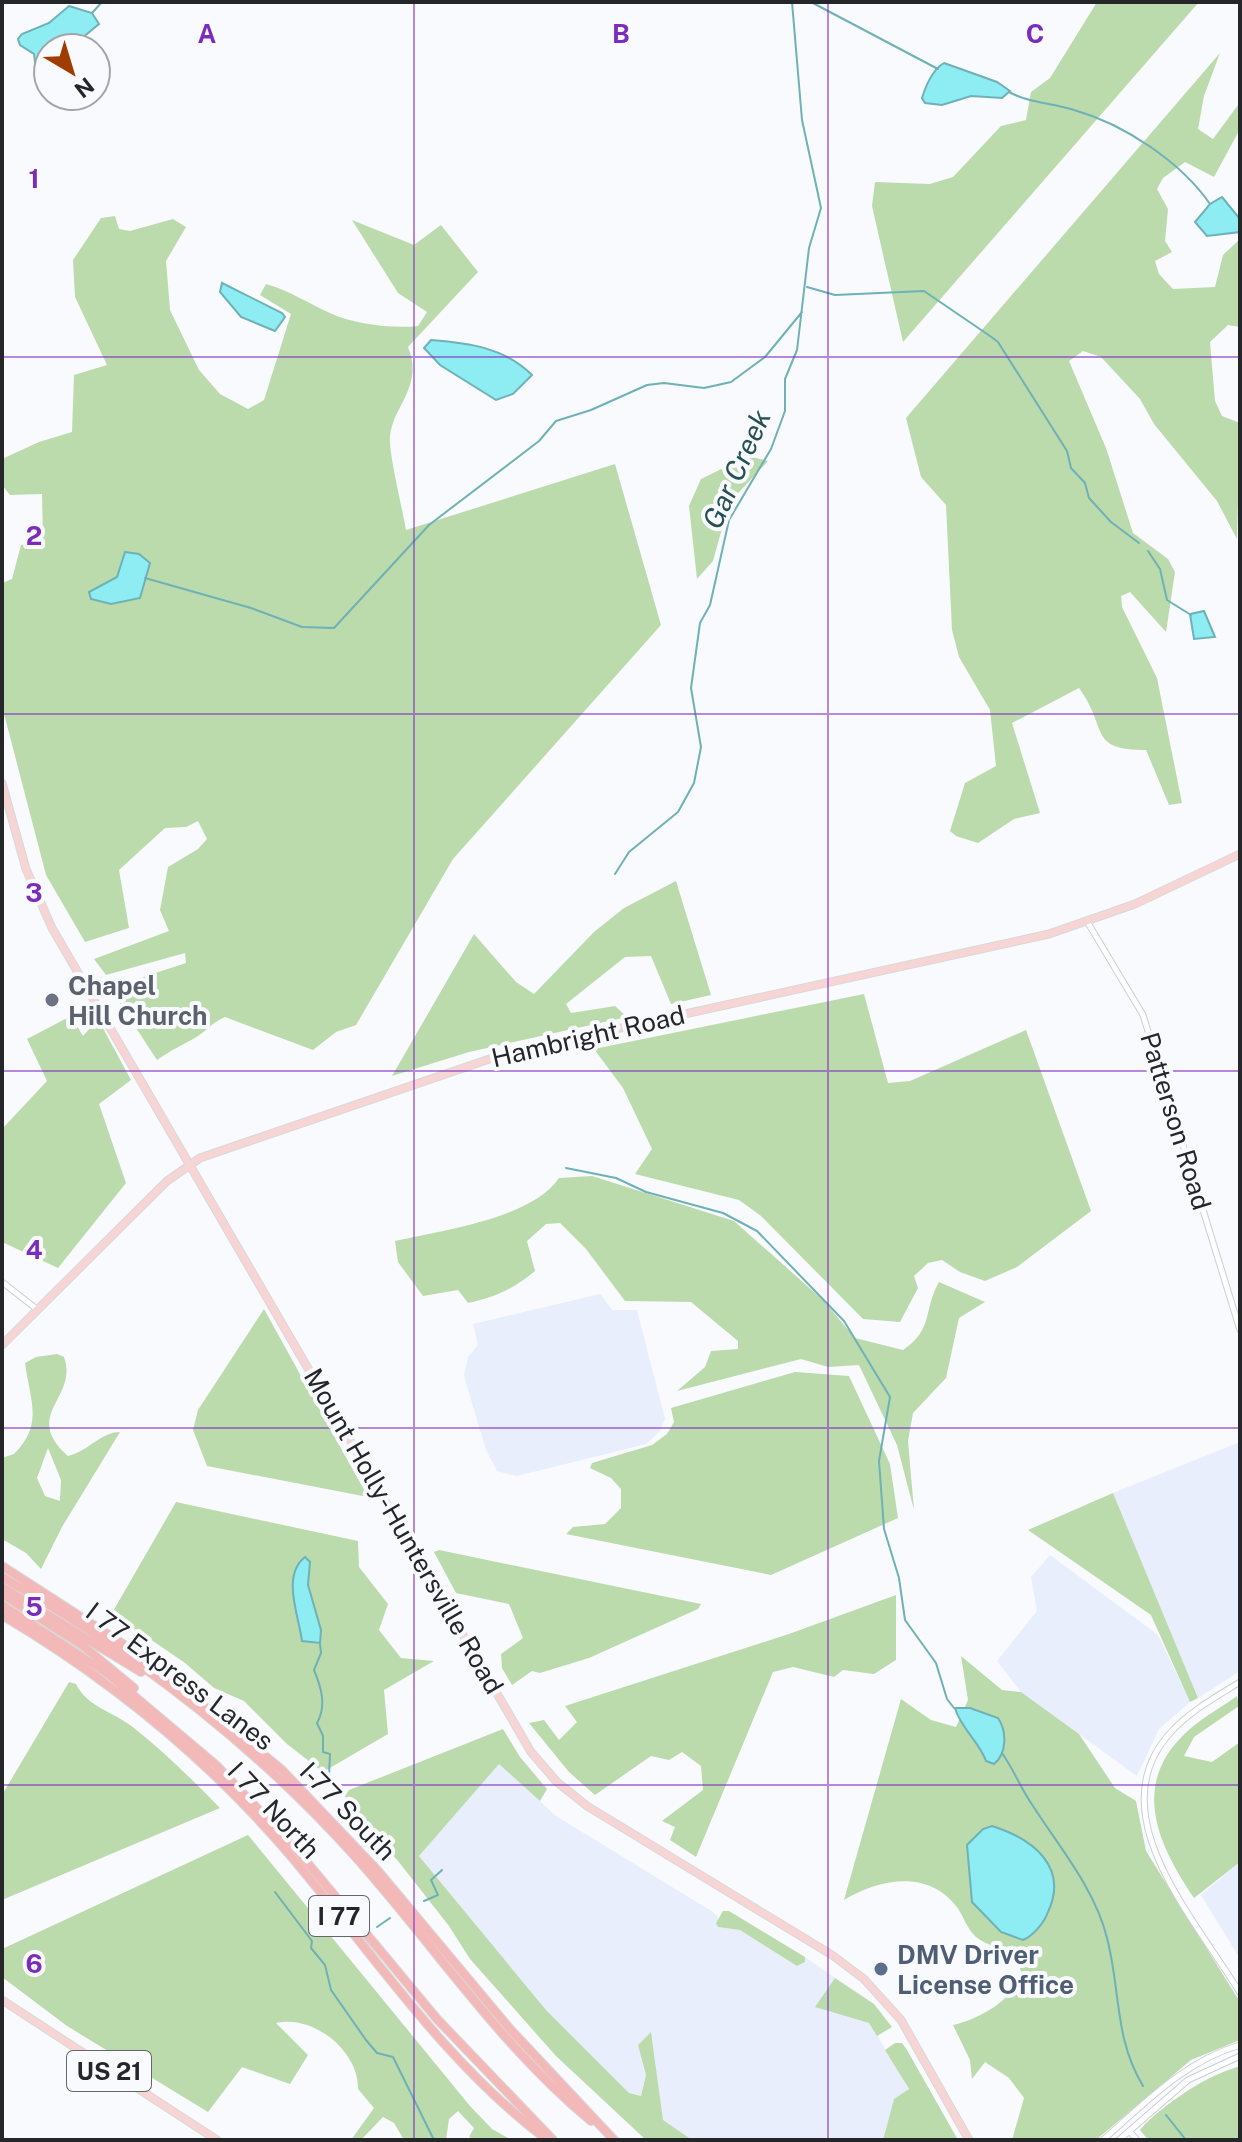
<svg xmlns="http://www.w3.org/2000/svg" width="1242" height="2142" font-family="'Public Sans',sans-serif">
  <rect width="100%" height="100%" fill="#f8fafe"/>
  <path fill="#e8eefc" d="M600,1294L612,1310H637L665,1419L660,1431L646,1444L517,1476L497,1471L486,1450L464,1376L468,1357L478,1345L473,1324Z
    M1240,1442V1671L1198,1698L1113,1493Z
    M1050,1555L1158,1635L1190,1702L1159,1729L1137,1776L1021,1692L997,1661L1037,1611L1031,1577Z
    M499,1763L556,1816L713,1912L718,1917V1927L740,1930L797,1966L805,1962V1957L835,1978L816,2007L870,2023L909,2090L894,2099L883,2140H692L663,2121L651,2033L638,2045L646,2075L641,2096L629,2093L546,2010L419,1856Z
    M1240,1862V1959L1201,1895Z"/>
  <path fill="#bbdbac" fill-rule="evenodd" d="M1097,2H1199L903,342L872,206L875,182L930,184L953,177L1001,126L1026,120L1031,92L1050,78Z
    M1220,53L1204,96L1198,129L1213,139L1238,105L1240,129L1214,177L1185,162L1163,178L1157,189L1168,209L1165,241L1172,252L1155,261L1159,274L1173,289L1215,287L1223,255L1240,239V327L1228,325L1210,342L1215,401L1222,416L1240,423L1237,539L1217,501L1154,424L1140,399L1101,357L1083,351L1069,361L1106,448L1133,533L1168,559L1175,572L1166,632L1130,592L1121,596L1122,607L1157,678L1182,803L1169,805L1146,750C1087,750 1109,729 1079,688L1012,723L1040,813L1014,819L978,843L956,836L950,831L965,783L996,766L990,710L959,657L952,630L946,505L921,477L906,418Z
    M115,216L119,229L130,231L173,219L186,227L166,261L170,310L199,370L220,394L248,409L264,400L291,314L260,295L266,284C290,291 308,303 330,313C353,324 393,329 418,326L427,312L398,293L352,220L414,245L441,225L478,272L408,347C424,386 393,406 390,436C388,451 403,511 406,530L615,464L661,625L453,859L356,1025L336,1032L313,1050L225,1017C212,1023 208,1029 198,1036C185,1044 171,1050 157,1060L110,988L186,963L185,953L106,975L94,959L169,931L160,910L168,867L198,849L207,839L198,821L186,827L165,828L119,870L129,928L85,942L46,875L2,706V583L12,579L21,545L43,541L42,494L10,495L2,485V459L39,442L72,432L74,375L107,365L75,297L73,260L101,218Z
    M748,456L768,461L729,503L713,561L697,579L689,506L701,479Z
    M676,881L711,995L671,1004L651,956L625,957L566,1004L571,1013L615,1006L627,1017L469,1052L392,1076L474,934L516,982L534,994L594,932L624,908Z
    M864,994L888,1083L910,1081L1026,1030L1091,1211L1017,1267L985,1281L960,1272L942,1260L928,1263L914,1276L918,1288L900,1322L863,1319L761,1216L739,1200L635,1174L652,1149L623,1088L594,1049Z
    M71,1016L83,1036L98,1019L131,1080L99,1104L126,1183L58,1268L2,1242V1129L47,1081L27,1039Z
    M592,1176L734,1221L823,1300L855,1338L903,1350C934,1329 923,1310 939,1282L985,1302L959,1318L946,1378L913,1413L908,1441L914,1510L897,1445L859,1365L828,1367L801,1359L677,1391L705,1367L711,1351L738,1349V1341L691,1302L625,1301L586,1249L560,1223L546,1224L527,1241L535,1271C515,1288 494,1298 468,1303L458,1290L423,1296L398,1262L395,1241C442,1230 531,1219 559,1178Z
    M264,1309L368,1497L207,1466L193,1430L198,1410Z
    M57,1354L64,1357C79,1398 21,1415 68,1456C87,1452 101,1432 120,1432L62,1527L41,1569L26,1553L2,1539V1458L14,1454C44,1424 30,1401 25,1363L36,1357ZM48,1448L61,1480L60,1501L45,1496L37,1478Z
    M795,1372L849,1376L890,1464L898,1518L771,1575L566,1534L573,1527L605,1524L621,1508V1489L611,1478L590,1468L592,1463L652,1445L667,1434L674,1422L671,1408Z
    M1113,1493L1198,1698L1190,1702L1151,1615L1028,1530Z
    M176,1502L358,1541L359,1567L388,1604L379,1630L401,1658L434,1661L384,1690L388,1734L323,1772L287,1744L244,1701L214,1688L185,1663L112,1613Z
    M439,1550L701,1604L698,1609L589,1658L540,1673L532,1671L512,1685L502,1668L501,1654L523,1638L509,1604L456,1593L434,1552Z
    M896,1595V1660L874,1674L843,1670L834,1677L793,1667L773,1672L696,1857L670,1840L675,1827L662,1821L703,1790L701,1766L682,1752L669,1760L651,1756L595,1795L569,1772L529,1723L544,1720L559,1740L577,1722L565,1706L789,1634Z
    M961,1656L1002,1690L1021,1692L1079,1734L1115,1788L1136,1801L1146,1851L1240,2002V2040L1191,2060L1096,2140H1012L1024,2098L1009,2078L985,2062L972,2079L970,2060L953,2025C979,2019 1015,2000 1021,1971L1015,1956C1003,1948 987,1946 976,1937C966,1928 964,1916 956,1906C927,1869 879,1879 844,1900L901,1699L931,1720L956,1727L968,1700Z
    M69,1682L76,1684C88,1708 113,1711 134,1728C164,1752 193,1780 220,1808L2,1900V1795Z
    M1237,1696L1239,1706L1194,1737L1184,1756L1212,1762L1240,1742V1862L1194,1898C1156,1842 1129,1781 1191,1728C1205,1716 1222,1707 1237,1696Z
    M503,1729L520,1757L547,1789L540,1801L499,1764L419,1856L546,2010L629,2093L641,2096L646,2075L638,2045L651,2032L663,2120L692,2140H646L556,2056L470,1959L449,1926L398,1861L350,1811L345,1796L349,1790Z
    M248,1835L470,2106L492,2129L512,2140H475L469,2137L474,2128L458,2111L449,2119L446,2140H404L394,2123L383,2117L361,2140H351L374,2108L358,2089C359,2051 313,2014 276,2023L308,2055L290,2084L242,2067L208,2112L67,2026L2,1977V1949Z
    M723,1911H729L805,1957V1962L797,1966L740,1930L718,1927L716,1923Z
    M835,1978L874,2004L892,2027L877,2036L869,2023L815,2007Z
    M895,2043H902L907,2050L958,2140H883L894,2099L909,2089L885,2050Z
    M1240,2066V2140H1148L1140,2130L1146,2123C1174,2098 1204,2077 1240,2066Z"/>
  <path fill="#8eecf3" stroke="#6eb1b6" stroke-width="2" d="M69,6L92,13L99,24L70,48H48V62L36,70L34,54L20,45L18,39L22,34L49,23Z
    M944,63L997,82L1010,91L1002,98L971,96L942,105L925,103L922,98C926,85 932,70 944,63Z
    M1222,197L1240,219V232L1207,236L1195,222L1210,204Z
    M222,283L282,313L285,317L275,331L241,317L220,292Z
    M431,340C468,343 504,347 532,375L513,394L496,400L440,365L424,348Z
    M125,552L139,554L150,563L140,598L111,604L91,599L89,592L117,577Z
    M1204,611L1215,637L1194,639L1190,614Z
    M305,1557L310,1562L308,1585L321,1630L320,1643L302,1641C299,1616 281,1576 305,1557Z
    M955,1708H970L998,1718C1007,1731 1007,1754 994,1764L986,1761C979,1741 961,1729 955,1708Z
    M992,1826C1033,1839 1069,1867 1048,1912C1044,1923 1033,1936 1023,1940L1001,1932L972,1902L967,1845L983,1829Z"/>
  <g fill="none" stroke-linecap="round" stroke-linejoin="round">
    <path stroke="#6eb1b6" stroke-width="2" d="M811,2L938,69
      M92,13L102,2
      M1009,92C1029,103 1052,103 1074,110C1124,124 1181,162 1210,204
      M807,287L835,295L924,291L990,336L998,342L1067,451L1071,468L1085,483L1089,498L1111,522L1139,543
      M1148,551L1160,569L1167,600L1191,615
      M145,578L251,608L302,627L334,628L429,525L539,441L556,421L591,410L647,385L664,383L704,388L731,382L765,357L802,312
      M615,874L629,852L678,812L694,783L701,747L691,688L700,623L710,605L729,520L771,449L785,411V379L797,350L809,248L821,208L802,120L792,2
      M566,1168L616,1178L646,1192L723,1213L757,1231L844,1321L890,1397L879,1461L884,1529L899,1578L905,1620L936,1663L947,1699L954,1708
      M320,1644L321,1653L314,1670C321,1687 327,1705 317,1723L323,1736V1752L330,1754L329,1776
      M1002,1753C1014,1770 1021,1789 1033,1806C1060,1848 1095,1889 1107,1938C1121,1992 1114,2038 1143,2086
      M275,1892L312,1941L311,1948L325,1965L331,1990L366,2040L377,2053L393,2057L434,2140
      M424,1901L438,1895L431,1880L442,1870
      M377,1927L390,1918
      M1166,2115L1186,2140"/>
    <defs>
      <path id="minor" d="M1088,923L1143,1015L1240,1330
        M2,1282L38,1310
        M1240,1682C1216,1697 1190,1711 1171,1732C1096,1813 1197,1921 1240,1993
        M1129,2131L1137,2140
        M1103,2140C1145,2103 1185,2061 1240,2045
        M1119,2140L1188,2080L1240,2056"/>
      <path id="major" d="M2,783L26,869L52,928L531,1752L557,1782L587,1806L832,1955L864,1979L901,2020L969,2140
        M2,1345L167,1181L200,1158L507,1053L1049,934L1135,904L1240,854
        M2,2000L217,2140"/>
      <path id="highway" d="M2,1566L149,1661L281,1769L378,1871L510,2029L614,2140
        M2,1577C132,1651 252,1742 353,1854C432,1942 499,2045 591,2121
        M2,1587L141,1672
        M2,1594L82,1645L134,1688
        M2,1605L108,1674L216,1765L295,1848L437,2019L553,2140
        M2,1615C110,1679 209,1760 290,1855C372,1952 444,2062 546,2139"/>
    </defs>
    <use href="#minor" stroke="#cbced5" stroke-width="7"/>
    <use href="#major" stroke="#d8d8d8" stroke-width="9"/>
    <use href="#highway" stroke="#d8d8d8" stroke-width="10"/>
    <use href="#minor" stroke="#fff" stroke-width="5"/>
    <use href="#major" stroke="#f8d5d5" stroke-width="7"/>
    <use href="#highway" stroke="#f3b9b9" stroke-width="8"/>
  </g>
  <path fill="none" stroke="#7b2cbf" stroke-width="2" stroke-opacity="0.55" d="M414,2V2140M828,2V2140M2,357H1240M2,714H1240M2,1071H1240M2,1428H1240M2,1785H1240"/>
  <circle fill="#6b7280" stroke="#f8fafe" stroke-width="3" cx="52" cy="1000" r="8"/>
  <circle fill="#5c6f8a" stroke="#f8fafe" stroke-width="3" cx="881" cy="1969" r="8"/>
  <g text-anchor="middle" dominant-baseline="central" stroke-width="8" stroke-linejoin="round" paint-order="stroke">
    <g fill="#f8fafe" stroke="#646669" stroke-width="2">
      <rect x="309" y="1896" width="60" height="40" rx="6"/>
      <rect x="67" y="2051" width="84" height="40" rx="6"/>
    </g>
    <g font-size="24" font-weight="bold" fill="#252629">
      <text x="339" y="1916">I 77</text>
      <text x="109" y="2071">US 21</text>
    </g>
    <g font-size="26" font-weight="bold" fill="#5b616d" stroke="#f8fafe" text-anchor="start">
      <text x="68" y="985">Chapel<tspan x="68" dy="30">Hill Church</tspan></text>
    </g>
    <g font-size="26" fill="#252629" stroke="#f8fafe">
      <text transform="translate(588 1036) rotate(-13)">Hambright Road</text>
      <text transform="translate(1176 1121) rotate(73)">Patterson Road</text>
      <text transform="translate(404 1531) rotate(60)">Mount Holly-Huntersville Road</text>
      <text transform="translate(180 1676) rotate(37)">I 77 Express Lanes</text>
      <text transform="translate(274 1810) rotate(47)">I 77 North</text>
      <text transform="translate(348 1811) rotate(46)">I-77 South</text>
    </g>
    <g font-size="26" font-weight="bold" fill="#4e5e75" stroke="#f8fafe" text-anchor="start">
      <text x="897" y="1954">DMV Driver<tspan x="897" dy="30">License Office</tspan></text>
    </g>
    <g font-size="28" font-style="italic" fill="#265154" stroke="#f8fafe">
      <text transform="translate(736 469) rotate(-66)">Gar Creek</text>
    </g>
  </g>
  <g font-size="26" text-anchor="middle" font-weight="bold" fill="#7b2cbf" stroke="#f8fafe" stroke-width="8" stroke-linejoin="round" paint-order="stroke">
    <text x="207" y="43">A</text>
    <text x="621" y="43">B</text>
    <text x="1035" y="43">C</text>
    <text x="34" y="188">1</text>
    <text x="34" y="545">2</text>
    <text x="34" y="902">3</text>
    <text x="34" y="1259">4</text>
    <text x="34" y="1616">5</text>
    <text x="34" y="1973">6</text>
  </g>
  <rect width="1242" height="2142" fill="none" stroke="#252629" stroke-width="8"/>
  <g transform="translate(72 72) rotate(142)"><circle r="38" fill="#f8fafe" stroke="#a4a5a9" stroke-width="2"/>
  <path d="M0-6L14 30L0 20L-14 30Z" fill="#9f3d00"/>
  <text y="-12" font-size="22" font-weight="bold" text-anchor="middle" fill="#252629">N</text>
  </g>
</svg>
